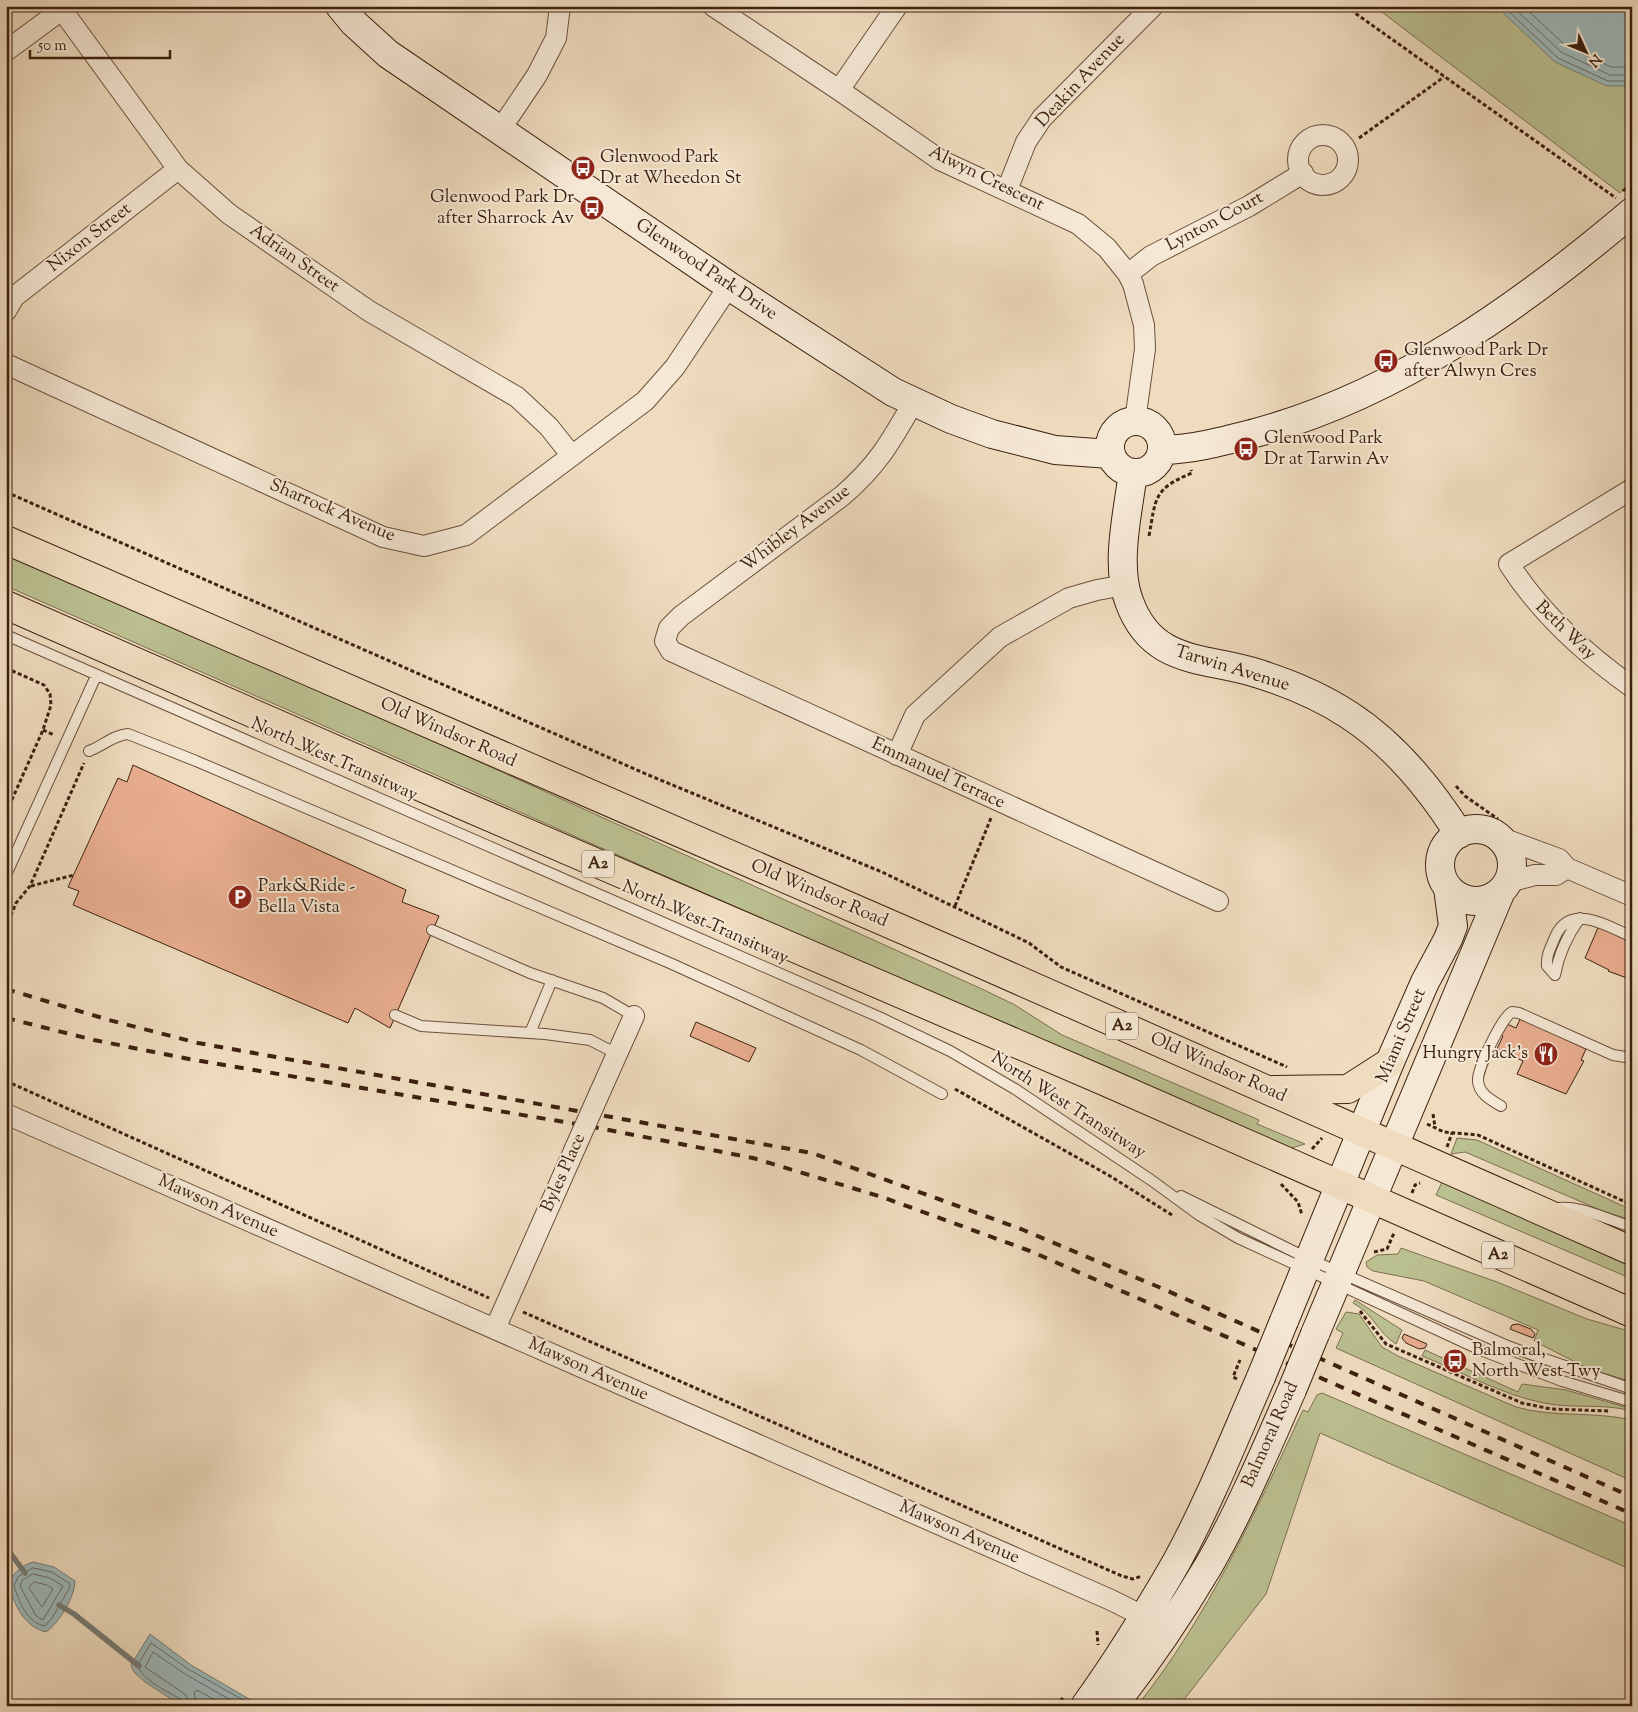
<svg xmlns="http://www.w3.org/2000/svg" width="1638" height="1712" font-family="'Sorts Mill Goudy',serif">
  <rect width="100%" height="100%" fill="#efdcbf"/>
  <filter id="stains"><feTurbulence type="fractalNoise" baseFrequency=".004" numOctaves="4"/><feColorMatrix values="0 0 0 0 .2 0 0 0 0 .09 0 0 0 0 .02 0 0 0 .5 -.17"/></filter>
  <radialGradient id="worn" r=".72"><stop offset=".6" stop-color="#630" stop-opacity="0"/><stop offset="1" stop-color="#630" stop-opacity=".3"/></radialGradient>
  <path fill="#bbc091" stroke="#7c7050" d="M1374,6H1632V181L1620,193Z
    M6,553L287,675L982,989L1015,1005L1062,1035L1259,1120L1257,1124L1305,1144L1291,1148L1274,1140L1272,1143L6,586Z
    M1457,1138L1477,1140L1632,1210V1220L1605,1212L1465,1152L1451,1154Z
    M1442,1182L1632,1266V1279L1436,1195Z
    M1401,1248L1497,1282L1587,1319L1632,1332V1382L1587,1368L1534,1341L1538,1330L1424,1281L1373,1271L1367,1267L1366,1262L1377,1255L1398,1254Z
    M1355,1300L1402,1330L1396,1344C1377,1332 1374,1314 1353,1303Z
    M1346,1312L1359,1314L1382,1347L1398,1356L1516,1407C1554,1418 1594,1411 1632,1420V1481L1336,1348L1343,1333L1336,1329Z
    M1425,1350L1518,1392L1522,1384L1566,1390L1632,1409V1411C1603,1403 1573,1409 1544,1403C1502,1395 1462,1372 1422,1356Z
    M1322,1393L1632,1526V1570L1320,1433L1266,1594L1179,1706H1137C1208,1617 1255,1513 1303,1410L1308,1412L1317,1395Z"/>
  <path fill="#9db9bb" stroke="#777c76" d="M1496,6H1632V86H1607L1555,62Z
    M33,1562L54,1567L75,1581C75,1597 59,1623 46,1632C23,1626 15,1605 8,1584C14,1573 20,1566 33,1562Z
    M150,1634L191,1665L261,1706H182L145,1682L134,1672L131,1665Z"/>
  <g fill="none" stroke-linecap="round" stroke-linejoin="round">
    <path stroke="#6d6d65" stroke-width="1" d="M1503,6L1558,58L1608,81H1632
      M1512,6L1561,52L1610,75H1632
      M1523,6L1566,46L1611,67H1632
      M33,1568L52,1572L70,1584L69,1589L52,1618L45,1626C27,1623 19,1601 14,1586L18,1577Z
      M33,1574L50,1578L63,1586L43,1620L36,1616L20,1586L22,1581Z
      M34,1582L47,1585L53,1589L42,1607L29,1588Z
      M184,1706L182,1700C169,1692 140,1680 138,1664L151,1643L188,1669L254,1706
      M190,1706L186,1695L145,1667L153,1652L185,1674L241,1706
      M198,1706L194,1693L197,1690L226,1706"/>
    <path stroke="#777c76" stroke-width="5.5" d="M6,1547L25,1573
      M59,1605L74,1614L139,1666"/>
  </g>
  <path fill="#e9ae90" stroke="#3d210f" d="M133,765L406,890L402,902L439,916L390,1028L355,1008L348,1023L73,905L79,891L68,887L118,778L127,782Z
    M1600,923L1632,942V980L1608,971L1609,970L1585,958Z
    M1522,1015L1554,1029L1552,1033L1586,1049L1581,1060L1584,1061L1566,1094L1517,1074L1523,1061L1497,1049L1503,1036L1499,1034L1503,1025L1506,1026L1507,1024L1516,1028Z
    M696,1022L756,1048L749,1062L690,1036Z
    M1518,1324L1531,1329L1535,1334L1533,1338L1510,1329L1512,1325Z
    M1404,1334L1427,1344L1425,1348L1419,1349L1406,1343L1402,1338Z"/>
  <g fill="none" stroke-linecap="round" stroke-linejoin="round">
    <defs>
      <path id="lane" d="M6,635L879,1017L950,1051L1015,1089L1151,1180L1199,1215L1238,1238L1483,1351L1562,1381L1632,1402
        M89,751C103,746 113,735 128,734L196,761L672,964L861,1050L942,1094
        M6,875L96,676
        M432,930L530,973L603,998L634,1016
        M1555,975L1547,966C1546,955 1551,947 1555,937C1570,902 1608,926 1632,937
        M1555,975C1559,953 1567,936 1580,918
        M395,1015L421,1026L545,1034L590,1040L617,1054
        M530,1033L552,980
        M1501,1106C1491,1100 1479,1094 1478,1081C1477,1069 1502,1017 1512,1012L1519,1013L1613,1055L1632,1058
        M1181,1196L1309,1259L1510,1347L1632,1389
        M1553,1209C1577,1203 1608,1220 1632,1227"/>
      <path id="street" d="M713,6L839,90L940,160L1078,224L1107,248L1128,274L1133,284L1144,325L1145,349L1135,421
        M62,10L178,169L229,214L369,311L517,397L549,427L572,456
        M6,51L67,6
        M839,90L897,6
        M500,130L537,75L556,38L560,6
        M1298 160a25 25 0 1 1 50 0a25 25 0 1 1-50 0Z
        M1007,190L1026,142L1042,118L1153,6
        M1128,274L1151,256L1249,206L1303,173
        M6,311L14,297L178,169
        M6,364L383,537L424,546L466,535L645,401L675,367L729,286
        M913,403C890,443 877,466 842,496L681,616L669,628L665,641L671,651L1218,901
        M1632,489L1509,564C1541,614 1584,653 1632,687
        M897,755L915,715L1000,637L1069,598L1097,590L1125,585
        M1499,837L1559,859L1567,868L1632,896
        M1508,882L1535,875H1556L1567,868
        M600,1092L634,1016
        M6,1114L1111,1600L1157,1623
        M495,1329L576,1146"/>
      <path id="secondary" d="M340,6L354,23L388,54L729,286L893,392L951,419L992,434L1055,450L1110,454
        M1110 447a26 26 0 1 1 52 0a26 26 0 1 1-52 0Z
        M1163,450C1195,449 1224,441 1255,433C1397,395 1521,306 1632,212
        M1133,473C1128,511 1115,565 1129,601C1151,663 1200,657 1253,672C1286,682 1320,696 1349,715C1395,745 1430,788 1459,834
        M1440 865a36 36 0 1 1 72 0a36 36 0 1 1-72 0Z
        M1284,1321L1390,1062L1425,982L1448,939L1453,926L1448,888
        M1315,1334L1501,891
        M1085,1706C1118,1660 1149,1610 1177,1561C1209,1502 1234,1439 1261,1377
        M1113,1706C1148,1661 1180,1614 1209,1565C1241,1509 1266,1449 1292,1390"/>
      <path id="highway" d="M6,540L975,961L1632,1251
        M6,605L462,805L1106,1082L1632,1313
        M1273,1090L1348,1089L1390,1062"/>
    </defs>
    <use href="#lane" stroke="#6a503b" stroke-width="12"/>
    <use href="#street" stroke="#6a503b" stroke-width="22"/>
    <use href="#secondary" stroke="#3d210f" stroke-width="30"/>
    <use href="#highway" stroke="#3d210f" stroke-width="30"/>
    <path stroke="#3d210f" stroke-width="3" stroke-dasharray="4 2.5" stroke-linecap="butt" d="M1345,6L1616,198
      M1359,138L1444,77
      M1623,191L1632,183
      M6,492L646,774L882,872L1029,943L1061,967L1287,1067
      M1149,536C1156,498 1153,489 1192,473L1191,470
      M6,668L44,685L50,694L51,705L43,730L6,813
      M43,730L54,735
      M1456,786L1465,796L1498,819
      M31,886L74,875
      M955,906L991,818
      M6,928L16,903L30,886L84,763
      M6,1081L489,1298
      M955,1089L1110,1176L1172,1215
      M1433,1114L1435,1127
      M1427,1124L1444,1132L1478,1135L1632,1205
      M1447,1147L1452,1133
      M1312,1149L1322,1138
      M1281,1184L1298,1202L1302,1215
      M1412,1193L1415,1185L1420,1183
      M1374,1252L1387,1249L1394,1233
      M1360,1311L1386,1344L1522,1403L1551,1409L1609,1411
      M523,1312L1122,1576L1133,1579L1142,1576
      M1237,1379L1233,1377L1240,1360
      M1097,1631L1098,1645
      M1056,1706L1063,1698"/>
    <use href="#lane" stroke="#f5e8d5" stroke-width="10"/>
    <use href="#street" stroke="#f5e8d5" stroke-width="20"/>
    <use href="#secondary" stroke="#f5e8d5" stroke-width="28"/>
    <use href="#highway" stroke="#efdcbf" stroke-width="28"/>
    <path stroke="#3d210f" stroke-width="4" stroke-dasharray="9 9" stroke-linecap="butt" d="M6,989L109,1020L198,1043L812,1153L1021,1229L1161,1288L1632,1497
      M6,1018L94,1040L189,1059L588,1126L753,1158L882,1197L1030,1251L1632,1514"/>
    <defs>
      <path id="street-bridge" d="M576,1146L600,1092"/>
      <path id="secondary-bridge" d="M1261,1377L1284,1321
        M1292,1390L1315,1334"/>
    </defs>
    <use href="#street-bridge" stroke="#6a503b" stroke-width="22" stroke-linecap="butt"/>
    <use href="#secondary-bridge" stroke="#3d210f" stroke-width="30" stroke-linecap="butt"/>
    <use href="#street-bridge" stroke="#f5e8d5" stroke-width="20"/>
    <use href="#secondary-bridge" stroke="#f5e8d5" stroke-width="28"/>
  </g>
  <defs>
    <symbol id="bus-disc" viewBox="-11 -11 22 22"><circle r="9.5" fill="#8f2418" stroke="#f5e8d5"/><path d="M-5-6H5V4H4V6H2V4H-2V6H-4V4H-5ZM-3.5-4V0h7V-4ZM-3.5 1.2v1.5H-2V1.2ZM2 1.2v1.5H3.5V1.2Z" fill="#fff"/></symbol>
    <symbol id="parking-disc" viewBox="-11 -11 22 22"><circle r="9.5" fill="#8f2418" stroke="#f5e8d5"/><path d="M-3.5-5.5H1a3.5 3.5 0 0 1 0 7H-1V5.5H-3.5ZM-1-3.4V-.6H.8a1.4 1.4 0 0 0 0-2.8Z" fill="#fff"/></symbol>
    <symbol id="restaurant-disc" viewBox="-11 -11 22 22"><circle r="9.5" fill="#8f2418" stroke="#f5e8d5"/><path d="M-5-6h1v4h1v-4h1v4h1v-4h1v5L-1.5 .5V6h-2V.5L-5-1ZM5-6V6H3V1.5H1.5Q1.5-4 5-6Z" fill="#fff"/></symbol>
  </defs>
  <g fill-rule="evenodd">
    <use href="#bus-disc" x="569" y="154" width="28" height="28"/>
    <use href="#bus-disc" x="578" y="194" width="28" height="28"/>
    <use href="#bus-disc" x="1372" y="347" width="28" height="28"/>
    <use href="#bus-disc" x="1232" y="435" width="28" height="28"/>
    <use href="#parking-disc" x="226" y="883" width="28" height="28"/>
    <use href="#restaurant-disc" x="1532" y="1040" width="28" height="28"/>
    <use href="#bus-disc" x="1441" y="1347" width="28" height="28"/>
  </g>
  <g text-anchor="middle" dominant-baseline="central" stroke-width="4" stroke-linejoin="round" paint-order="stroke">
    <g fill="#f5e8d5" stroke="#745d4a" stroke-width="1">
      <rect x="582" y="850.5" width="32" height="27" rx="4"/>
      <rect x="1106" y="1012.5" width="32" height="27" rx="4"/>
      <rect x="1482" y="1241.5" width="32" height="27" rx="4"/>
    </g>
    <g font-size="16" font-weight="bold" fill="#3d210f">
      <text x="598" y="864">A2</text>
      <text x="1122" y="1026">A2</text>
      <text x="1498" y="1255">A2</text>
    </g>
    <g font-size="18" fill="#3d210f" stroke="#f5e8d5">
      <text transform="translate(1081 81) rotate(-47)">Deakin Avenue</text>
      <text transform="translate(986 179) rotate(26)">Alwyn Crescent</text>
      <text transform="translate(1215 222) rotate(-28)">Lynton Court</text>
      <text transform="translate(90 238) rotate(-38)">Nixon Street</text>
      <text transform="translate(294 259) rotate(35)">Adrian Street</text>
      <text transform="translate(706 270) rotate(34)">Glenwood Park Drive</text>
      <text transform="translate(332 511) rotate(23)">Sharrock Avenue</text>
      <text transform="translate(796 529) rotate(-37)">Whibley Avenue</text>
      <text transform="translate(1565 631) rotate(44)">Beth Way</text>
      <text transform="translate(1232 669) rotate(17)">Tarwin Avenue</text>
      <text transform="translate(448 733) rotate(24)">Old Windsor Road</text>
      <text transform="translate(334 760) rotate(24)">North West Transitway</text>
      <text transform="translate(938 774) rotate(25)">Emmanuel Terrace</text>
      <text transform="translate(819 894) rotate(23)">Old Windsor Road</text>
      <text transform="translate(705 923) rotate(24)">North West Transitway</text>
      <text transform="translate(1402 1036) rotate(-67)">Miami Street</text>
      <text transform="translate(1218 1068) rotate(24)">Old Windsor Road</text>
      <text transform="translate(1068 1106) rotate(33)">North West Transitway</text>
      <text transform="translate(564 1173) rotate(-66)">Byles Place</text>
      <text transform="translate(218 1207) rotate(24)">Mawson Avenue</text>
      <text transform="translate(588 1370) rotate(24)">Mawson Avenue</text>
      <text transform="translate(1271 1435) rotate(-66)">Balmoral Road</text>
      <text transform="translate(959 1533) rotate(24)">Mawson Avenue</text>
    </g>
    <g font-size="18" fill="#3d210f" stroke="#f5e8d5" text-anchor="start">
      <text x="600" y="158">Glenwood Park<tspan x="600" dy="21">Dr at Wheedon St</tspan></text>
      <text x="574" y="198" text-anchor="end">Glenwood Park Dr<tspan x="574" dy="21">after Sharrock Av</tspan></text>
      <text x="1404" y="351">Glenwood Park Dr<tspan x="1404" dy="21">after Alwyn Cres</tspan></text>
      <text x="1264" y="439">Glenwood Park<tspan x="1264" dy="21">Dr at Tarwin Av</tspan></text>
      <text x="258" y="887">Park&amp;Ride -<tspan x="258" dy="21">Bella Vista</tspan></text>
      <text x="1528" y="1054" text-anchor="end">Hungry Jack's</text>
      <text x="1472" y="1351">Balmoral,<tspan x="1472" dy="21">North West Twy</tspan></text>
    </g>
  </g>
  <rect width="1638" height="1712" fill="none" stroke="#efdcbf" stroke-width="25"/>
  <rect x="8" y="8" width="1623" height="1697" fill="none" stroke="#3d210f" stroke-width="2.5"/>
  <rect x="12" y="12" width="1613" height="1687" fill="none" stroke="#3d210f"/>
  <g transform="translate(1586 52) rotate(134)" stroke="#f5e8d5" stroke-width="4" paint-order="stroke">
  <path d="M0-4L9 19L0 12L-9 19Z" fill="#3d210f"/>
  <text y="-8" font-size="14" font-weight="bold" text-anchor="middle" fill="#3d210f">N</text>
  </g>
  <path d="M30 50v8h140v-8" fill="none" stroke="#3d210f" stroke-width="2.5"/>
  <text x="38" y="50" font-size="15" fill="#3d210f" stroke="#f5e8d5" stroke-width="4" paint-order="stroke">50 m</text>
  <rect width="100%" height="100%" filter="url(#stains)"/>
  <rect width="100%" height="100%" fill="url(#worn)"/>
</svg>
